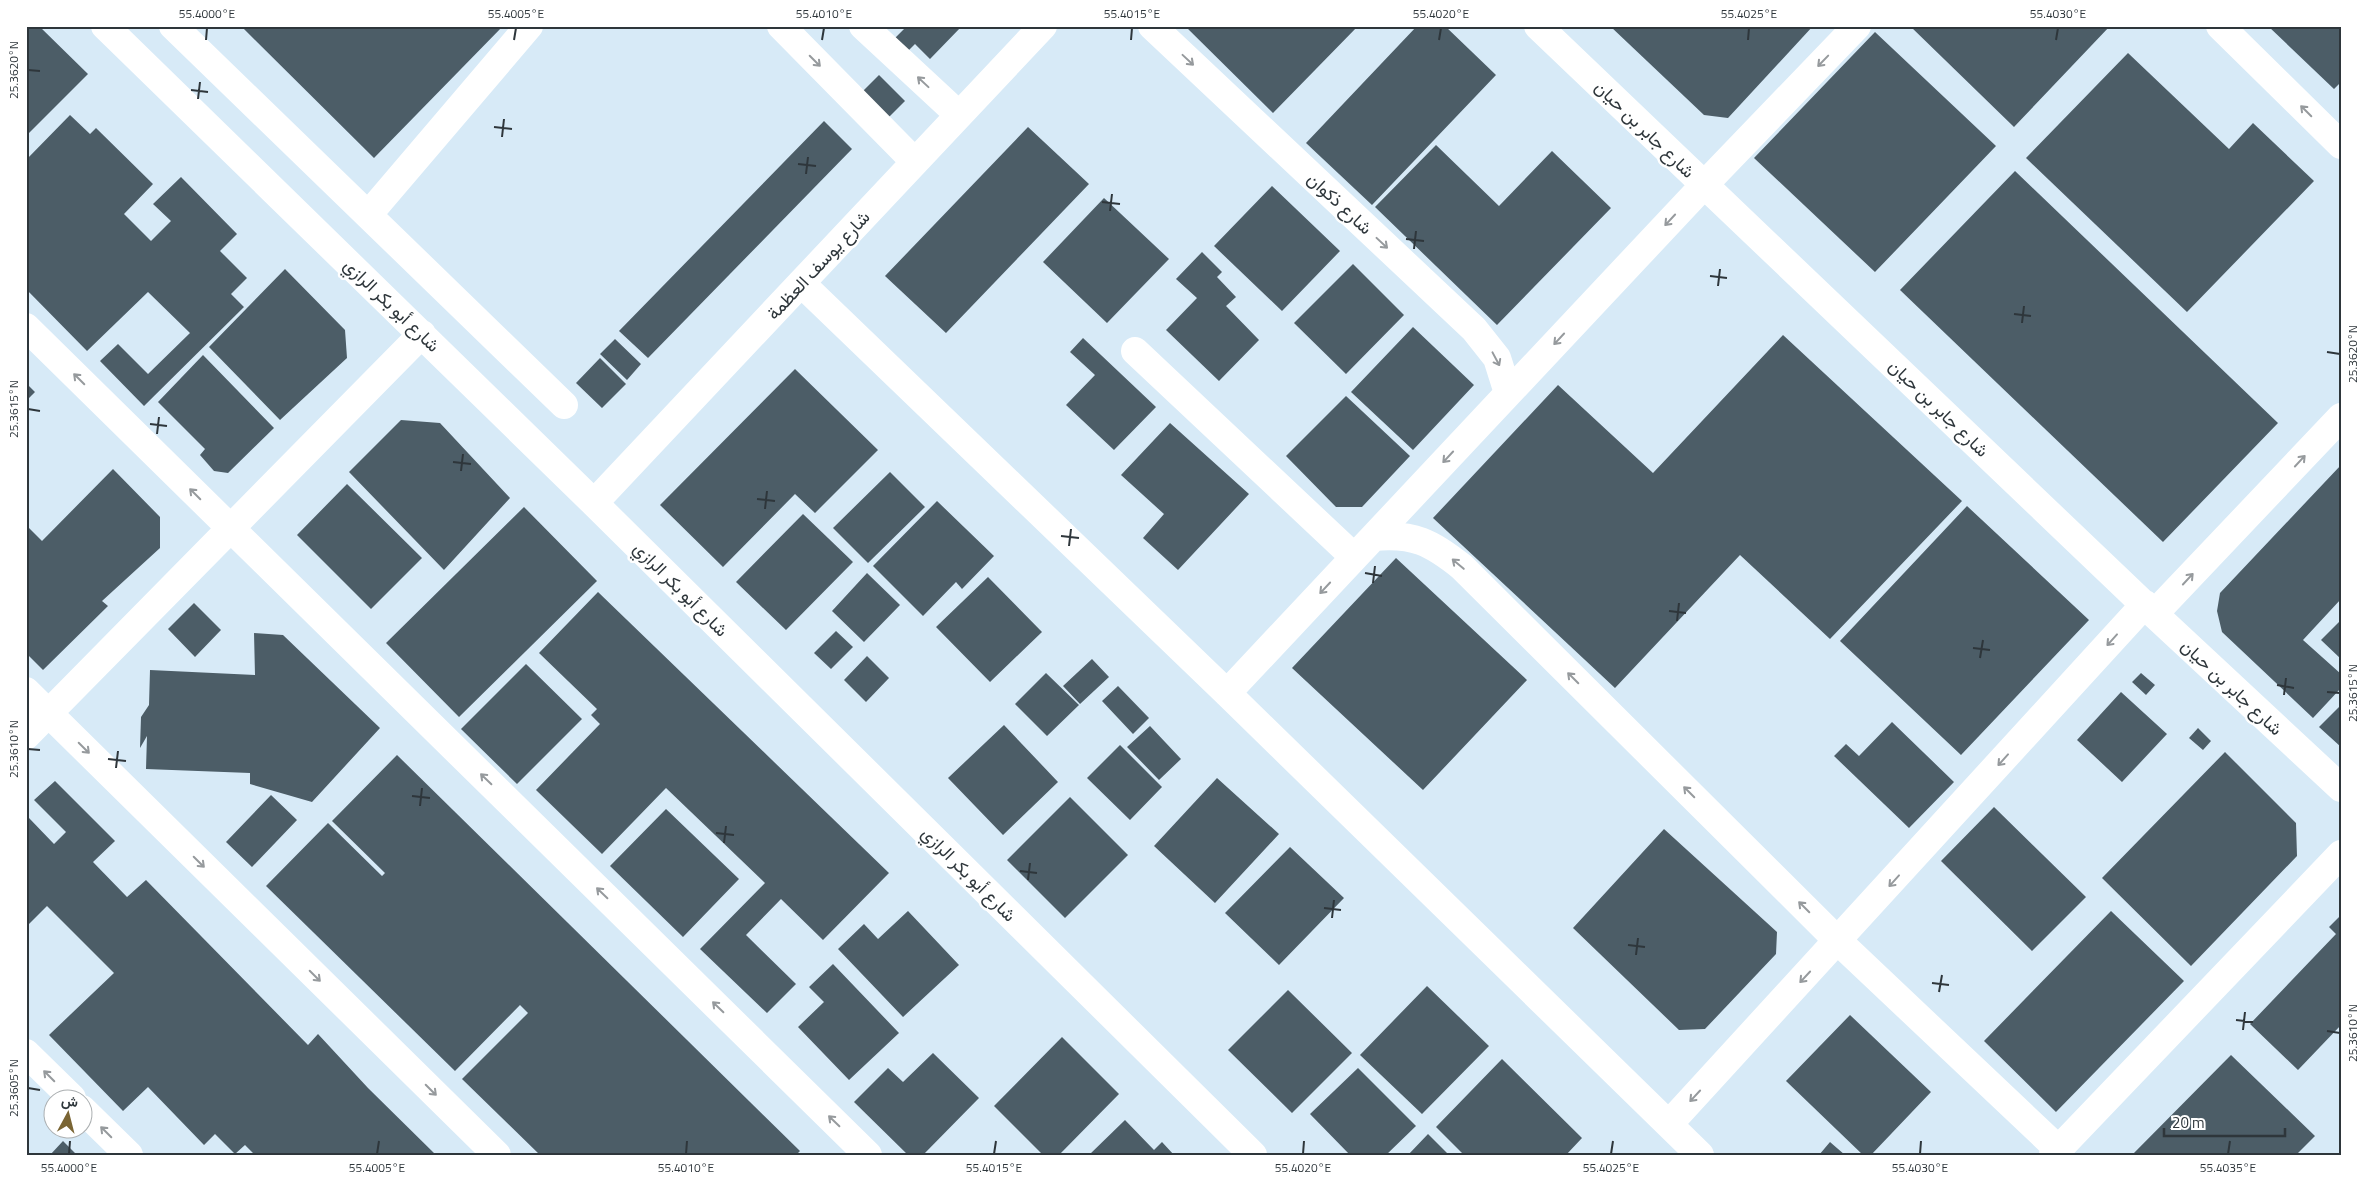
<svg xmlns="http://www.w3.org/2000/svg" width="2367" height="1181" font-family="'Titillium Web',Vazirmatn,sans-serif">
  <rect width="100%" height="100%" fill="#d7eaf7"/>
  <path fill="#4c5d67" d="M26,26H39L88,74L26,136Z
    M241,26H503L374,158Z
    M907,26H962L930,59L915,44L907,52L894,39Z
    M1185,26H1358L1273,113Z
    M1417,26H1445L1496,75L1372,205L1306,143Z
    M1610,26H1813L1728,118L1704,115Z
    M1910,26H2110L2014,127Z
    M2268,26H2341V82L2334,89Z
    M1875,32L1996,146L1875,272L1754,158Z
    M2128,53L2229,149L2253,123L2314,181L2187,312L2026,158Z
    M879,75L905,101L889,117L863,91Z
    M70,115L90,134L96,128L153,184L124,214L151,241L171,221L153,204L181,177L237,234L220,251L247,278L231,294L244,307L144,406L100,361L118,344L148,374L190,333L148,292L87,351L26,289V160Z
    M824,121L852,149L648,358L619,331Z
    M1028,127L1089,184L946,333L885,276Z
    M1436,145L1499,206L1552,151L1611,208L1497,325L1375,207Z
    M2015,171L2278,423L2163,542L1900,290Z
    M1272,186L1340,251L1282,311L1214,246Z
    M1104,198L1169,259L1107,323L1043,262Z
    M1202,252L1222,272L1217,277L1236,297L1226,306L1259,340L1219,381L1166,330L1197,298L1176,279Z
    M1353,264L1404,315L1346,374L1294,323Z
    M285,269L345,330L347,358L280,420L209,347Z
    M1413,327L1474,385L1413,450L1351,392Z
    M1783,335L1962,501L1830,639L1740,555L1615,688L1433,518L1558,385L1653,473Z
    M1083,338L1156,407L1114,450L1066,405L1095,375L1070,352Z
    M615,339L641,364L627,380L600,354Z
    M203,355L274,428L228,473L214,471L200,455L205,449L158,402Z
    M600,358L626,384L602,408L576,383Z
    M795,369L878,450L815,513L795,494L723,567L660,505Z
    M26,383L35,392L26,401Z
    M1346,396L1410,456L1362,507H1336L1286,456Z
    M401,420L440,423L510,498L444,570L349,472Z
    M1170,423L1249,494L1178,570L1143,538L1164,514L1121,475Z
    M2341,465V599L2303,640L2341,674V688L2313,718L2222,632L2217,611L2220,593Z
    M113,469L160,517V548L102,601L108,606L43,670L26,653V525L42,541Z
    M890,472L925,507L868,563L833,528Z
    M347,484L422,558L371,609L297,535Z
    M937,501L994,556L962,589L956,582L923,616L873,566Z
    M1967,506L2089,620L1961,755L1840,641Z
    M524,507L597,581L459,717L386,643Z
    M803,514L853,562L786,630L736,582Z
    M1396,558L1527,680L1423,790L1292,668Z
    M867,573L900,605L864,642L832,611Z
    M988,577L1042,632L990,682L936,627Z
    M598,592L889,873L823,940L781,899L746,935L796,984L767,1013L700,949L765,883L666,788L602,854L536,790L600,724L591,715L597,709L539,653Z
    M194,603L221,630L195,657L168,629Z
    M2341,620V659L2321,640Z
    M836,631L853,647L831,669L814,653Z
    M254,633L283,635L380,728L312,802L250,784V773L146,769L147,736L140,748L141,717L149,705L150,670L255,675Z
    M867,656L889,678L866,702L844,680Z
    M1092,659L1109,677L1080,704L1063,686Z
    M526,664L582,719L517,784L461,729Z
    M1046,673L1079,705L1047,736L1015,704Z
    M2141,673L2155,685L2146,695L2132,682Z
    M1118,686L1149,718L1133,734L1102,701Z
    M2121,692L2167,734L2122,782L2077,740Z
    M2341,705V747L2319,727Z
    M1892,722L1954,782L1909,828L1834,756L1846,744L1859,756Z
    M1004,725L1058,782L1003,835L948,778Z
    M1150,726L1181,759L1159,780L1127,747Z
    M2198,728L2211,741L2203,750L2189,738Z
    M1120,745L1162,787L1130,820L1087,778Z
    M2225,752L2296,823L2297,856L2191,966L2102,878Z
    M397,755L800,1151L796,1155H540L462,1079L528,1013L520,1005L455,1071L266,886L328,823L382,876L385,873L332,821Z
    M1217,778L1279,834L1215,903L1154,846Z
    M55,781L115,841L93,862L127,897L146,880L308,1045L318,1034L368,1088L436,1155H255L245,1145L235,1154L215,1134L204,1145L148,1087L123,1111L49,1035L114,973L47,906L26,927V820L29,818L54,844L66,832L34,800Z
    M271,795L297,820L252,867L226,842Z
    M1070,797L1128,855L1065,918L1007,860Z
    M1994,807L2086,897L2032,951L1941,861Z
    M666,809L739,879L683,937L610,866Z
    M1664,829L1777,932L1776,954L1705,1029L1679,1030L1573,928Z
    M1290,847L1344,898L1279,965L1225,913Z
    M908,911L959,965L903,1017L838,949L864,924L878,939Z
    M2111,911L2184,981L2056,1112L1984,1041Z
    M2341,915V1025L2298,1070L2250,1024L2336,934L2329,927Z
    M833,964L899,1033L849,1080L798,1027L824,1002L809,987Z
    M1427,986L1489,1046L1422,1114L1360,1055Z
    M1288,990L1352,1053L1292,1113L1228,1050Z
    M1850,1015L1931,1092L1871,1155H1863L1786,1081Z
    M1062,1037L1119,1094L1059,1155H1043L994,1106Z
    M933,1053L979,1098L923,1155H908L854,1102L888,1068L903,1082Z
    M2231,1055L2315,1136L2296,1155H2132Z
    M1502,1059L1582,1138L1566,1155H1464L1436,1127Z
    M1358,1068L1416,1126L1386,1155H1350L1310,1114Z
    M1125,1120L1154,1150L1162,1142L1174,1155H1089Z
    M1428,1134L1449,1155H1408Z
    M63,1141L77,1155H50Z
    M1830,1142L1845,1155H1819Z"/>
  <g fill="none" stroke-linecap="round" stroke-linejoin="round">
    <path stroke="#fff" stroke-width="28" d="M105,26L594,503L1253,1155
      M173,26L564,405
      M781,26L915,162
      M863,26L959,115
      M1152,26L1474,329L1497,358L1508,393
      M1538,26L2154,614L2341,788
      M2220,26L2341,145
      M368,215L529,26
      M801,283L1227,693L1700,1155
      M26,327L868,1155
      M1135,351L1354,557
      M594,503L1043,26
      M1374,537C1414,533 1432,543 1462,567L1838,941L2058,1149
      M2154,614L2341,417
      M26,691L497,1155
      M1227,693L1704,185L1857,26
      M26,736L422,334
      M26,1053L72,1098
      M82,1109L129,1155
      M1669,1124L2145,604
      M2053,1155L2341,854"/>
  </g>
  <defs><path id="oneway-shaft" d="M-6 0H5M1.5-3L5.5 0L1.5 3" fill="none" stroke-width="1.6" stroke-linecap="round" stroke-linejoin="round" transform="scale(1.25)"/></defs>
  <g stroke="#969a9d">
    <use href="#oneway-shaft" transform="translate(1188 60) rotate(43)"/>
    <use href="#oneway-shaft" transform="translate(815 61) rotate(45)"/>
    <use href="#oneway-shaft" transform="translate(1823 61) rotate(134)"/>
    <use href="#oneway-shaft" transform="translate(923 82) rotate(-137)"/>
    <use href="#oneway-shaft" transform="translate(2306 111) rotate(-135)"/>
    <use href="#oneway-shaft" transform="translate(1670 220) rotate(133)"/>
    <use href="#oneway-shaft" transform="translate(1382 243) rotate(43)"/>
    <use href="#oneway-shaft" transform="translate(1559 339) rotate(133)"/>
    <use href="#oneway-shaft" transform="translate(1496 359) rotate(62)"/>
    <use href="#oneway-shaft" transform="translate(79 379) rotate(-135)"/>
    <use href="#oneway-shaft" transform="translate(1448 457) rotate(133)"/>
    <use href="#oneway-shaft" transform="translate(2300 461) rotate(-47)"/>
    <use href="#oneway-shaft" transform="translate(195 494) rotate(-135)"/>
    <use href="#oneway-shaft" transform="translate(1458 564) rotate(-140)"/>
    <use href="#oneway-shaft" transform="translate(2188 579) rotate(-47)"/>
    <use href="#oneway-shaft" transform="translate(1325 588) rotate(133)"/>
    <use href="#oneway-shaft" transform="translate(2112 640) rotate(132)"/>
    <use href="#oneway-shaft" transform="translate(1573 678) rotate(-135)"/>
    <use href="#oneway-shaft" transform="translate(84 748) rotate(45)"/>
    <use href="#oneway-shaft" transform="translate(2003 760) rotate(132)"/>
    <use href="#oneway-shaft" transform="translate(486 779) rotate(-136)"/>
    <use href="#oneway-shaft" transform="translate(1689 792) rotate(-135)"/>
    <use href="#oneway-shaft" transform="translate(199 862) rotate(45)"/>
    <use href="#oneway-shaft" transform="translate(1894 881) rotate(132)"/>
    <use href="#oneway-shaft" transform="translate(602 893) rotate(-136)"/>
    <use href="#oneway-shaft" transform="translate(1804 907) rotate(-135)"/>
    <use href="#oneway-shaft" transform="translate(315 976) rotate(45)"/>
    <use href="#oneway-shaft" transform="translate(1805 977) rotate(133)"/>
    <use href="#oneway-shaft" transform="translate(718 1007) rotate(-136)"/>
    <use href="#oneway-shaft" transform="translate(49 1076) rotate(-135)"/>
    <use href="#oneway-shaft" transform="translate(431 1090) rotate(45)"/>
    <use href="#oneway-shaft" transform="translate(1695 1096) rotate(133)"/>
    <use href="#oneway-shaft" transform="translate(834 1121) rotate(-136)"/>
    <use href="#oneway-shaft" transform="translate(106 1132) rotate(-135)"/>
  </g>
  <path fill="none" stroke="#2e363b" stroke-width="2" d="M206,40L207,28M514,40L516,28M822,40L824,28M1131,40L1132,28M1439,40L1441,28M1748,40L1749,28M2056,40L2058,28M28,70L40,71M191,90L208,92M198,99L200,82M494,127L512,129M502,137L504,119M798,164L816,166M806,174L808,157M1102,202L1120,204M1110,211L1112,194M1406,239L1424,241M1414,249L1416,231M1710,276L1727,278M1718,286L1720,269M2014,314L2031,316M2022,323L2024,306M2327,352L2340,354M28,409L40,411M150,424L167,426M157,434L159,417M453,462L471,464M461,471L463,454M757,499L775,501M765,509L767,491M1061,536L1079,538M1069,546L1071,529M1365,573L1382,576M1373,583L1375,566M1669,611L1686,613M1677,621L1679,603M1973,648L1990,650M1980,658L1983,640M2277,685L2294,688M2327,692L2340,693M2284,695L2286,678M28,749L40,750M108,759L126,761M116,768L118,751M412,796L430,798M420,806L422,788M716,833L734,835M724,843L726,826M1020,871L1037,873M1028,880L1030,863M1324,908L1341,910M1332,918L1334,900M1628,945L1645,947M1636,955L1638,938M1932,983L1949,985M1939,992L1942,975M2236,1020L2253,1022M2243,1030L2245,1012M2327,1031L2340,1033M28,1088L40,1090M69,1154L70,1141M377,1154L379,1141M686,1154L687,1141M994,1154L996,1141M1303,1154L1304,1141M1611,1154L1613,1141M1920,1154L1921,1141M2228,1154L2230,1141"/>
  <g text-anchor="middle" dominant-baseline="central" stroke-width="5" stroke-linejoin="round" paint-order="stroke">
    <g font-size="18" fill="#2e363b" stroke="#fff">
      <text transform="translate(1645 129) rotate(44)">شارع جابر بن حيان</text>
      <text transform="translate(1340 203) rotate(43)">شارع ذكوان</text>
      <text transform="translate(818 265) rotate(-47)">شارع يوسف العظمة</text>
      <text transform="translate(392 305) rotate(44)">شارع أبو بكر الرازي</text>
      <text transform="translate(1939 408) rotate(44)">شارع جابر بن حيان</text>
      <text transform="translate(681 589) rotate(45)">شارع أبو بكر الرازي</text>
      <text transform="translate(2232 687) rotate(43)">شارع جابر بن حيان</text>
      <text transform="translate(969 874) rotate(45)">شارع أبو بكر الرازي</text>
    </g>
  </g>
  <rect width="2367" height="1181" fill="none" stroke="#ffffff" stroke-width="55"/>
  <g transform="translate(68 1114) rotate(7)"><circle r="24" fill="#ffffff" stroke="#abafb1"/>
  <path d="M0-4L9 19L0 12L-9 19Z" fill="#7a6534"/>
  <text y="-8" font-size="14" font-weight="bold" text-anchor="middle" fill="#2e363b">ش</text>
  </g>
  <path d="M2164 1128v8h121v-8" fill="none" stroke="#2e363b" stroke-width="2.5"/>
  <text x="2172" y="1128" font-size="15" fill="#2e363b" stroke="#ffffff" stroke-width="4" paint-order="stroke">20 m</text>
  <rect x="28" y="28" width="2312" height="1126" fill="none" stroke="#2e363b" stroke-width="2"/>
  <g font-size="12" text-anchor="middle" fill="#2e363b">
    <text x="207" y="18">55.4000°E</text>
    <text x="516" y="18">55.4005°E</text>
    <text x="824" y="18">55.4010°E</text>
    <text x="1132" y="18">55.4015°E</text>
    <text x="1441" y="18">55.4020°E</text>
    <text x="1749" y="18">55.4025°E</text>
    <text x="2058" y="18">55.4030°E</text>
    <text transform="translate(14 70) rotate(-90)" y="4">25.3620°N</text>
    <text transform="translate(2353 354) rotate(-90)" y="4">25.3620°N</text>
    <text transform="translate(14 409) rotate(-90)" y="4">25.3615°N</text>
    <text transform="translate(2353 693) rotate(-90)" y="4">25.3615°N</text>
    <text transform="translate(14 749) rotate(-90)" y="4">25.3610°N</text>
    <text transform="translate(2353 1033) rotate(-90)" y="4">25.3610°N</text>
    <text transform="translate(14 1088) rotate(-90)" y="4">25.3605°N</text>
    <text x="69" y="1172">55.4000°E</text>
    <text x="377" y="1172">55.4005°E</text>
    <text x="686" y="1172">55.4010°E</text>
    <text x="994" y="1172">55.4015°E</text>
    <text x="1303" y="1172">55.4020°E</text>
    <text x="1611" y="1172">55.4025°E</text>
    <text x="1920" y="1172">55.4030°E</text>
    <text x="2228" y="1172">55.4035°E</text>
  </g>
</svg>
